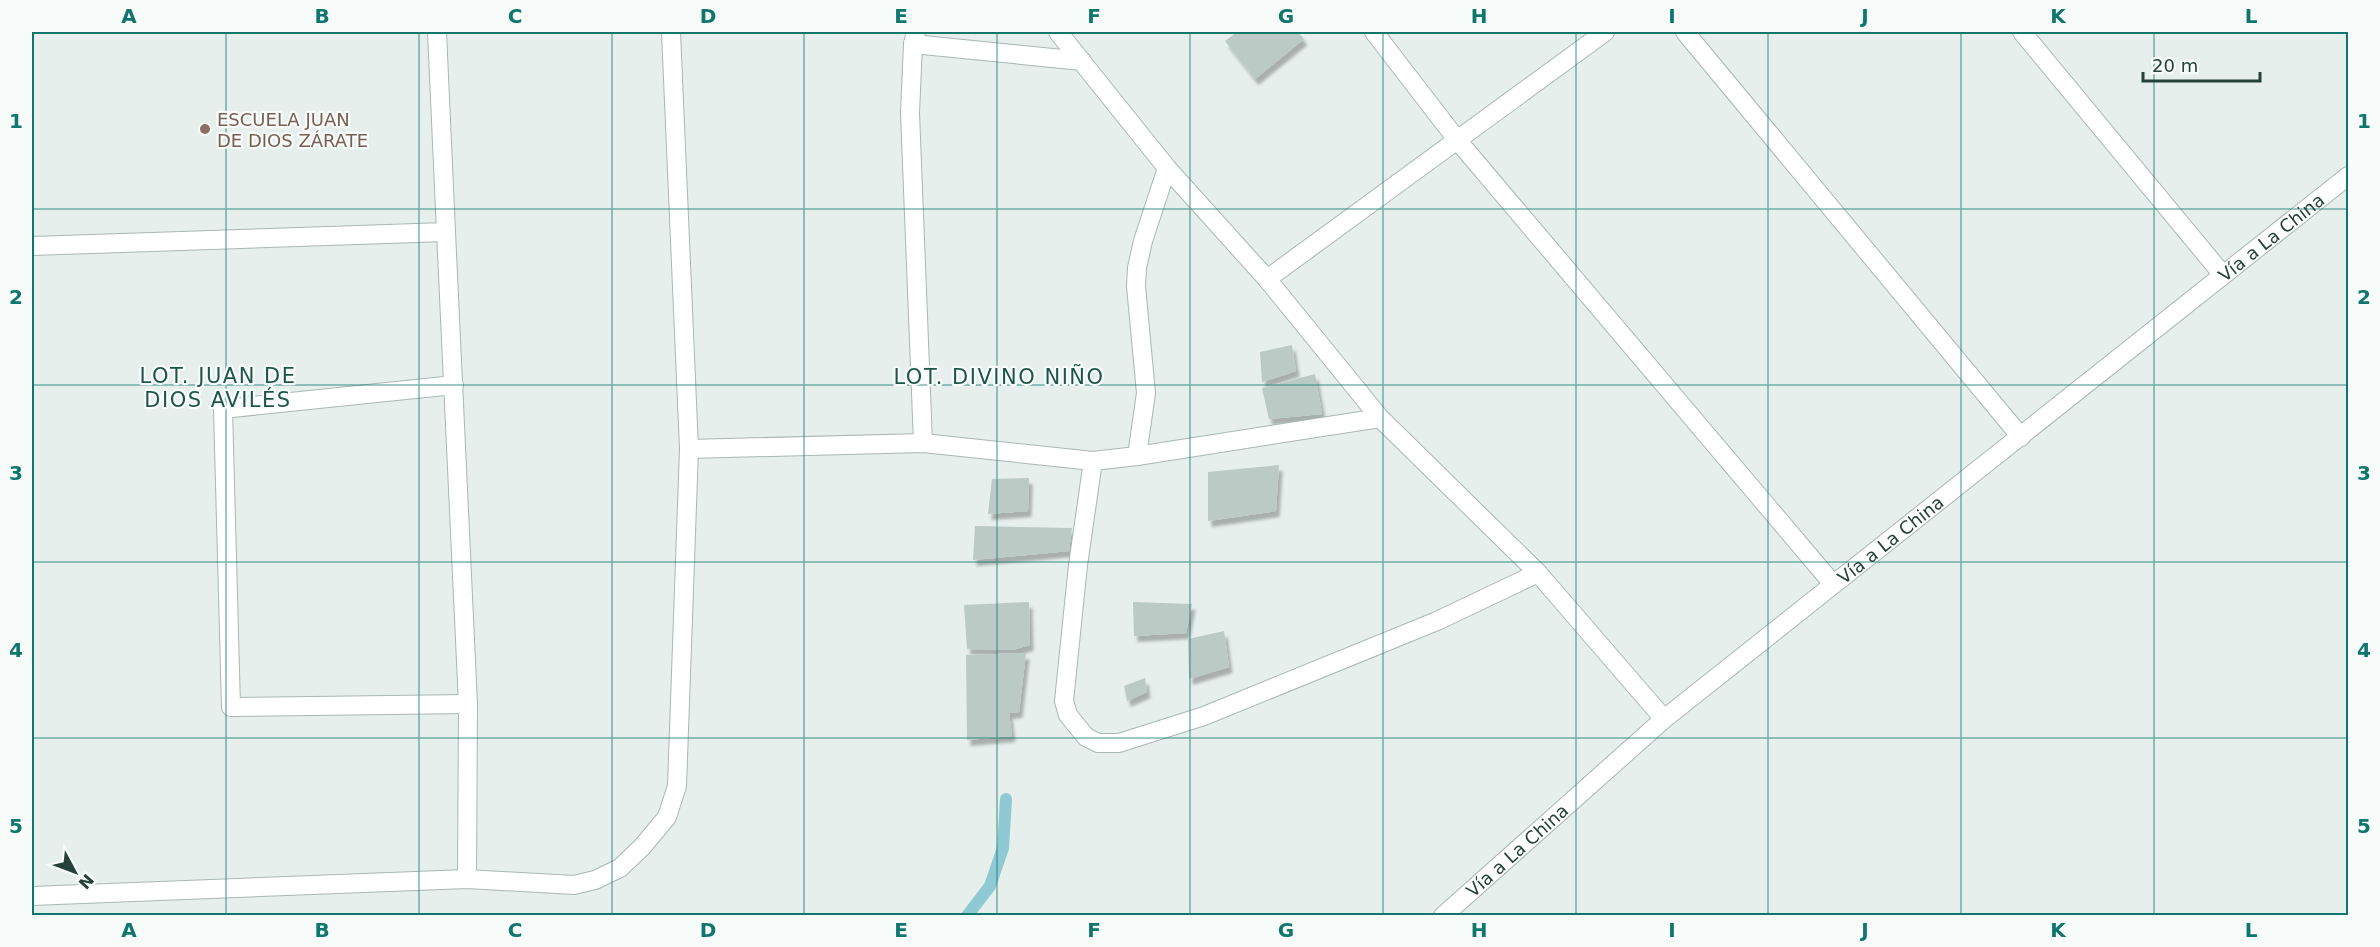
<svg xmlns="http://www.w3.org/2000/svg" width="2380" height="947" font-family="'DejaVu Sans',sans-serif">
  <defs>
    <filter id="shadow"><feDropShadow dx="3.5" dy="6" stdDeviation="1.5" flood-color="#0004"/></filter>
  </defs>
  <rect width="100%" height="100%" fill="#e6efeb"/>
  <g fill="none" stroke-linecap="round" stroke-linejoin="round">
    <path stroke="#8ec9d4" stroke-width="12" d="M967,916L990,886L1003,848L1006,799"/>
  </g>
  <path fill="#bbcac4" filter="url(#shadow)" d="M1237,32H1298L1304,39L1255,79L1225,41Z
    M1292,345L1296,371L1262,382L1260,352Z
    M1315,374L1322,414L1269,419L1262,388Z
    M1279,465L1276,511L1208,521V472Z
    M1029,478L1028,511L988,514L992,479Z
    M975,526L1072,528L1069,551L973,560Z
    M1029,602L1030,645L1012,650L967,649L964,605Z
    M1133,602L1192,604L1186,633L1134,636Z
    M1224,631L1229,667L1189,679L1188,639Z
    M1026,653L1019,712L1009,713L1012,736L967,740L966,655Z
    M1145,678L1147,692L1127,701L1124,686Z"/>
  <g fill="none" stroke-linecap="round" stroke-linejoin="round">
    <defs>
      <g id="street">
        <path d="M916,32L913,44L910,113L923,443"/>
        <path d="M1058,32L1167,168L1267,279L1380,418L1538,573L1664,719"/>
        <path d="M1374,32L1458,141L1833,584"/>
        <path d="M1685,32L2021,437"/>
        <path d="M2022,32L2223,275"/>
        <path d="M913,44L1082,61"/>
        <path d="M446,232L468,704L467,879"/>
        <path d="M32,246L446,232L437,32"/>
        <path d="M1267,279L1605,32"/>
        <path d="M454,385L223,409L231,707L468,704"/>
        <path d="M689,449L923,443L1093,461L1137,456L1380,418"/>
        <path d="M1137,456L1146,393L1136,286L1137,268L1143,241L1167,168"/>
        <path d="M1093,461L1078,565L1064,701L1068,715L1086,737L1098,743H1119L1204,716L1437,621L1538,573"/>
        <path d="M32,896L467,879L574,885L595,880L620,868L642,847L667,817L677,786L689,449L671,32"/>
        <path id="s1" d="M1443,916L1664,719L2348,176"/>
      </g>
    </defs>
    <use href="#street" stroke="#a8b8b2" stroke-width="20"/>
    <use href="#street" stroke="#fff" stroke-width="18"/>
  </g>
  <path fill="none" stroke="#0f766e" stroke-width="1.5" stroke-opacity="0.55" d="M226,32V916M419,32V916M612,32V916M804,32V916M997,32V916M1190,32V916M1383,32V916M1576,32V916M1768,32V916M1961,32V916M2154,32V916M32,209H2348M32,385H2348M32,562H2348M32,738H2348"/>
  <circle fill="#8d6e63" stroke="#f7fbf9" stroke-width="2" cx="205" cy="129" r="6"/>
  <g text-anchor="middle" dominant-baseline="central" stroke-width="4.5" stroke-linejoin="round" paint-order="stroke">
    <g font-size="18" fill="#785e54" stroke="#f7fbf9" text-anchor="start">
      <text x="217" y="119">ESCUELA JUAN<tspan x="217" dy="21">DE DIOS ZÁRATE</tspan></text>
    </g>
    <g font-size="18" fill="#24423a" stroke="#f7fbf9">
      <text stroke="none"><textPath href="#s1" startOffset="1071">Vía a La China</textPath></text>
      <text stroke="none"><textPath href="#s1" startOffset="585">Vía a La China</textPath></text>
      <text stroke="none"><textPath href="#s1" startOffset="99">Vía a La China</textPath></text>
    </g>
    <g font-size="21" letter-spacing="1.5" fill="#1f5548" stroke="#f7fbf9">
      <text x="218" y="376">LOT. JUAN DE<tspan x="218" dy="24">DIOS AVILÉS</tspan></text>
      <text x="999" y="377">LOT. DIVINO NIÑO</text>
    </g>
  </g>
  <rect width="2380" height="947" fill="none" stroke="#f7fbf9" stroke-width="66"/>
  <g transform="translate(75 872) rotate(131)" stroke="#f7fbf9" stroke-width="4.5" paint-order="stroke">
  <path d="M0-4.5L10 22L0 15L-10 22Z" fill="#24423a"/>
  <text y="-9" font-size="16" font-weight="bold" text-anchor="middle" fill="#24423a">N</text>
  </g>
  <path d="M2143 72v9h117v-9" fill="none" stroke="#24423a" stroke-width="3"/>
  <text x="2152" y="72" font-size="18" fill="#24423a" stroke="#f7fbf9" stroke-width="4.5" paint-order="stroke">20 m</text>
  <rect x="33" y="33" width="2314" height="881" fill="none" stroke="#0f766e" stroke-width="2"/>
  <g font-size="20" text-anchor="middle" font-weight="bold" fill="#0f766e">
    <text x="129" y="23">A</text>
    <text x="322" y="23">B</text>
    <text x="515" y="23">C</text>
    <text x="708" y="23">D</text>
    <text x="901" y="23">E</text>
    <text x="1094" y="23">F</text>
    <text x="1286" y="23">G</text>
    <text x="1479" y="23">H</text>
    <text x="1672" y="23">I</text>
    <text x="1865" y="23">J</text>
    <text x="2058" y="23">K</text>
    <text x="2251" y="23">L</text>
    <text x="16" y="128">1</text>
    <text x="2364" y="128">1</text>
    <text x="16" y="304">2</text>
    <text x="2364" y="304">2</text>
    <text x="16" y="480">3</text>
    <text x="2364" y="480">3</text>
    <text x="16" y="657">4</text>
    <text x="2364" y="657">4</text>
    <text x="16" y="833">5</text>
    <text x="2364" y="833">5</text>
    <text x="129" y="937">A</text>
    <text x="322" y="937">B</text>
    <text x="515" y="937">C</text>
    <text x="708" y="937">D</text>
    <text x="901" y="937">E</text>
    <text x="1094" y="937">F</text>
    <text x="1286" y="937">G</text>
    <text x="1479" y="937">H</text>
    <text x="1672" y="937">I</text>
    <text x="1865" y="937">J</text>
    <text x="2058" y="937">K</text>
    <text x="2251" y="937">L</text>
  </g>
</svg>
